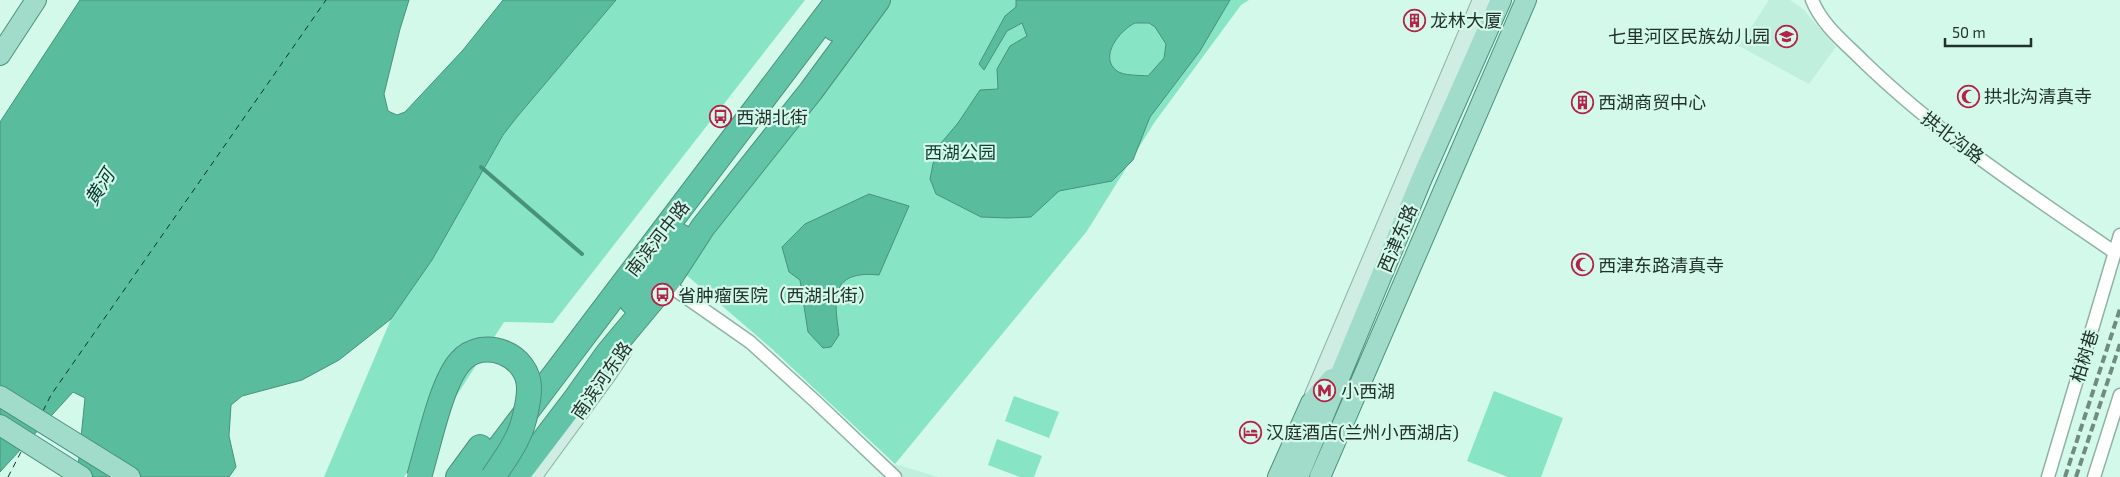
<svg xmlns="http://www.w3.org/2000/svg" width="2120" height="477" font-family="'Exo 2','Noto Sans SC',sans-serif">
  <rect width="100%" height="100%" fill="#d2f9ea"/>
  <path fill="#c0efdd" d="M1769,0H1790L1803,9L1836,47L1809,84L1739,46Z
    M895,464L938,477H882Z"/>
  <path fill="#87e4c5" d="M616,0H805L553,323L504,322L404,477H324L391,319L432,260L503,135L517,117Z
    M888,0H1249L1241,5L1154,123L1087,231L895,464L772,349L684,273Z
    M1494,391L1563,418L1541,477H1508L1467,461Z
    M1014,396L1059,412L1049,438L1005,421Z
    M997,439L1042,456L1034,477H1020L988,465Z"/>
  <path fill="#59bc9d" stroke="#48927b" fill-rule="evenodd" d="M80,0H409L400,29L384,94L388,111L397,115L405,112L463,50L503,0H616L517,117L503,135L432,260L391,319L339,360L302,380L242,396L231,405L229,436L236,467L229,477H77L85,398L73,392L0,472V122Z
    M1016,0H1230L1200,51L1150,117L1133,160L1112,181L1059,191L1031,217L1008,218L981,217L936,194L930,179L936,149L958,123L980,90L998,89L997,69L1010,46L1027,36L1022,23L1007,31L984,70L979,64L1005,16L1016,7ZM1135,23H1149L1155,27L1166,44L1164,58L1148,76C1139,75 1124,76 1117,71C1098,57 1120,30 1135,23Z
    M869,194L909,206L879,275C830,270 834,298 839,335L831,347L823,348L808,332L800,280L789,272L782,247L805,224Z"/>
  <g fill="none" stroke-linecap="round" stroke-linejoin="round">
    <path stroke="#48927b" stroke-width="4" d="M481,167L582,254"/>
    <path stroke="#08372a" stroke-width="1" stroke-dasharray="6 5" stroke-linecap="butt" d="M43,411L51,395L326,0
      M8,477L22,450"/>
    <defs>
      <path id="street" d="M1812,0C1822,25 1844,42 1863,61C1938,134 2028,193 2114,252
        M668,281L677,291L750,342L816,402L895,477
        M2048,477L2120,235
        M2094,477L2120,395"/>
      <path id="secondary" d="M1314,395L1482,0
        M532,477L608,373L622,352"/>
      <path id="primary" d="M0,55L36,0
        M0,396L130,477
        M0,425L82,477
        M1278,477L1311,403L1332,379
        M1298,477L1422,178L1501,0
        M1320,477L1526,0"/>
      <path id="highway" d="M835,29L857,0
        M632,302L680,236
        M458,477L480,447
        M477,477L838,0
        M516,477L576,398L608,353L668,281L703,227L811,91L878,0"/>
    </defs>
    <use href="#street" stroke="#8eb2a5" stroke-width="15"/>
    <use href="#secondary" stroke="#8eb2a5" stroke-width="20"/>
    <use href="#primary" stroke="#4c917b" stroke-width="22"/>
    <use href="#highway" stroke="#4c917b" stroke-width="26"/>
    <use href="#street" stroke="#fff" stroke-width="12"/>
    <use href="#secondary" stroke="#d0ede4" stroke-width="18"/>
    <use href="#primary" stroke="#a1dcca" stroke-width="20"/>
    <use href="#highway" stroke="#62c4a6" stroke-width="24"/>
    <path stroke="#718b82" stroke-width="4" stroke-dasharray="8 4" stroke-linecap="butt" d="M2065,477L2120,309
      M2076,477L2120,344"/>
    <defs>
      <path id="highway-bridge" d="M419,477C428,448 441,383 460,362C483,335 530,355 529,389C529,400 524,424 519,434C513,449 502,463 493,477"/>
    </defs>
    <use href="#highway-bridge" stroke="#4c917b" stroke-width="26" stroke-linecap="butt"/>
    <use href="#highway-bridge" stroke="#62c4a6" stroke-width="24"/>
  </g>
  <defs>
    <symbol id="building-ring" viewBox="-11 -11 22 22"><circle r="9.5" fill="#d2f9ea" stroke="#b42247" stroke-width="1.5"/><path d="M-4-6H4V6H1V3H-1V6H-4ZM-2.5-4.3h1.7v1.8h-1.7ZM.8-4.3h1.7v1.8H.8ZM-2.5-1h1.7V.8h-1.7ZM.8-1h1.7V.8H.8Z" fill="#b42247"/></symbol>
    <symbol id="school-ring" viewBox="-11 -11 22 22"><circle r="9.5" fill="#d2f9ea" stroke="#b42247" stroke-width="1.5"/><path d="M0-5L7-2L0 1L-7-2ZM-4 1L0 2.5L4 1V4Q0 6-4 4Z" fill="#b42247"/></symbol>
    <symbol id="mosque-ring" viewBox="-11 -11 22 22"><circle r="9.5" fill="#d2f9ea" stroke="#b42247" stroke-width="1.5"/><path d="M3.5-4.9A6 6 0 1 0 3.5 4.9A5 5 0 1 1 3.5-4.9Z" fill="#b42247"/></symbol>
    <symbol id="bus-ring" viewBox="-11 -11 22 22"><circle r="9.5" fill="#d2f9ea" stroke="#b42247" stroke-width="1.5"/><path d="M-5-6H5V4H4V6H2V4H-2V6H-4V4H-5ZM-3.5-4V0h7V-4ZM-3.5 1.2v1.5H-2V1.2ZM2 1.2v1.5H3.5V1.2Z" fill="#b42247"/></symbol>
    <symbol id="metro-ring" viewBox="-11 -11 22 22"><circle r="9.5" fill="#d2f9ea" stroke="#b42247" stroke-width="1.5"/><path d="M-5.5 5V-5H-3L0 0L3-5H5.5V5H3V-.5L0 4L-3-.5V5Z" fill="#b42247"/></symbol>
    <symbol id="hotel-ring" viewBox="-11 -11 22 22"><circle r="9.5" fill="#d2f9ea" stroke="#b42247" stroke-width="1.5"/><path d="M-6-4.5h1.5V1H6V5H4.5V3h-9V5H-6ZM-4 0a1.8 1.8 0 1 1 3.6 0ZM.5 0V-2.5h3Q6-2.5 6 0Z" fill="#b42247"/></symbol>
  </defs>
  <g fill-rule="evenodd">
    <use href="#building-ring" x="1402" y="8" width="25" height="25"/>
    <use href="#school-ring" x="1774" y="24" width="25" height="25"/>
    <use href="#mosque-ring" x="1956" y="84" width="25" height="25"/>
    <use href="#building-ring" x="1570" y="90" width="25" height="25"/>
    <use href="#bus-ring" x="708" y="104" width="25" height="25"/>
    <use href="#mosque-ring" x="1570" y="252" width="25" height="25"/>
    <use href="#bus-ring" x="650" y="282" width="25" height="25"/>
    <use href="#metro-ring" x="1312" y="378" width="25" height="25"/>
    <use href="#hotel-ring" x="1238" y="420" width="25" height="25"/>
  </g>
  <g text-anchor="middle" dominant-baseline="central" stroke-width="4.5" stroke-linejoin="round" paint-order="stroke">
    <g font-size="18" fill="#22312c" stroke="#d2f9ea" text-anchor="start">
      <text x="1430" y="20">龙林大厦</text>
      <text x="1770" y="36" text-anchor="end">七里河区民族幼儿园</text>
      <text x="1984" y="96">拱北沟清真寺</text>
      <text x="1598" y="102">西湖商贸中心</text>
      <text x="736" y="117">西湖北街</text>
      <text x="1598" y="265">西津东路清真寺</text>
      <text x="678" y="295">省肿瘤医院（西湖北街）</text>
      <text x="1341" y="391">小西湖</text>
      <text x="1266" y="432">汉庭酒店(兰州小西湖店)</text>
    </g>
    <g font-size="18" fill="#22312c" stroke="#d2f9ea">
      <text transform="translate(1953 137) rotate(37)">拱北沟路</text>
      <text transform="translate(657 238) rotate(-52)">南滨河中路</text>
      <text transform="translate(1397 238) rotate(-67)">西津东路</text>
      <text transform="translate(2084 356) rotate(-73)">柏树巷</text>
      <text transform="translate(601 380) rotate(-55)">南滨河东路</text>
    </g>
    <g font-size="18" fill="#144034" stroke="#d2f9ea">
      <text x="960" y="152">西湖公园</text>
    </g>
    <g font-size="19" font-style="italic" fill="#08372a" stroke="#d2f9ea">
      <text transform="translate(99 187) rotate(-58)">黄河</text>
    </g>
  </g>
  <path d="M1945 38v8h86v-8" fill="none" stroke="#22312c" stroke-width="2.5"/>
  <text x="1952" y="38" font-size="15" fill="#22312c" stroke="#d2f9ea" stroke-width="4" paint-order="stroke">50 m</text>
</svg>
